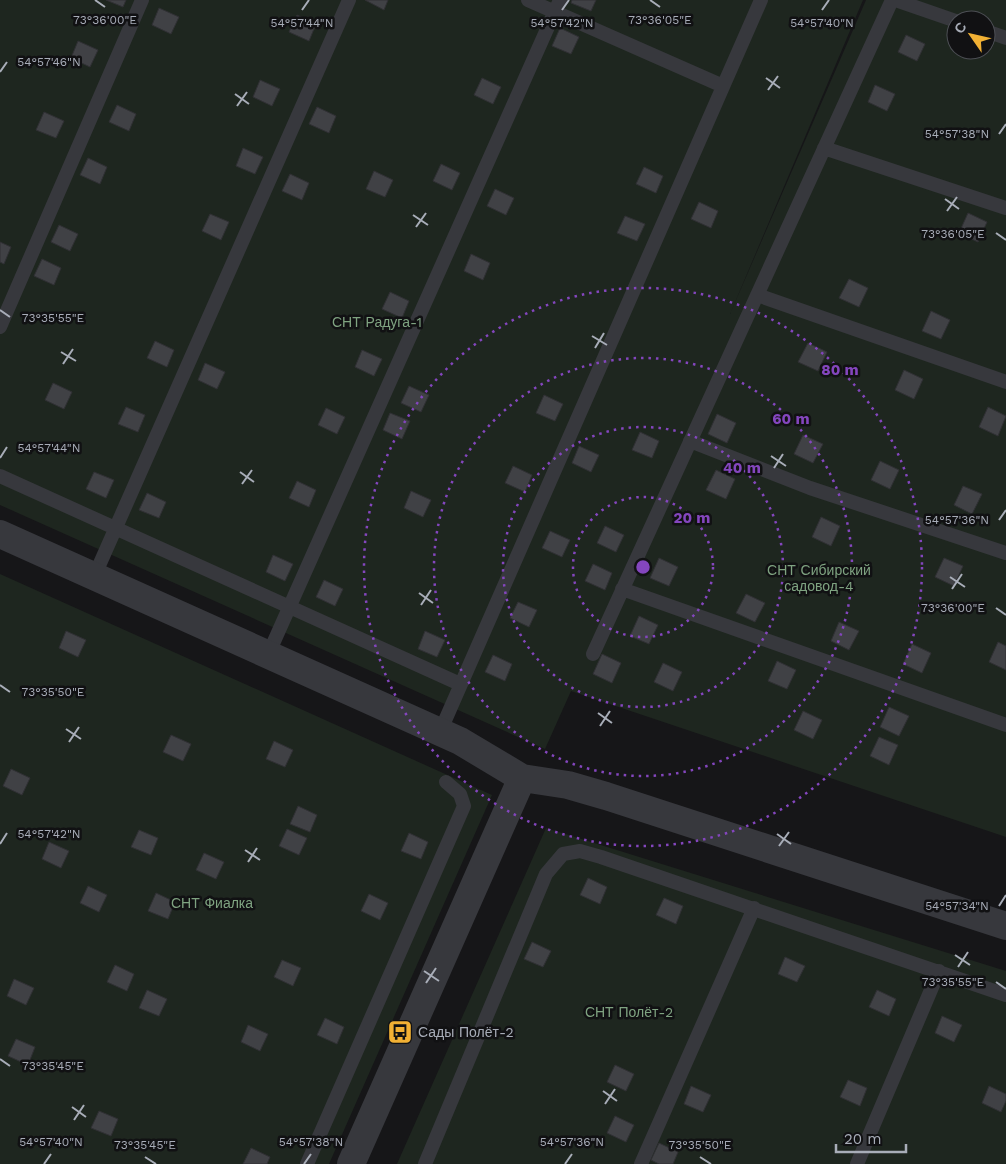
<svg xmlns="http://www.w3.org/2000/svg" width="1006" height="1164" font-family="'Work Sans',sans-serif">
  <rect width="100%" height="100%" fill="#161618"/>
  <path fill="#1e261f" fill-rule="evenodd" d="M0,0H863L730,314L866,0H1006V837L571,691L545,749L0,505ZM956,20H986V50H956Z
    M0,574L492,795L329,1164H0Z
    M546,828L1006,971V1164H397Z"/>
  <path fill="#404145" stroke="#303034" d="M106,0H126L123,7Z
    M365,0H388L384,10Z
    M572,0H596L591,11L571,3Z
    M159,8L179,17L171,34L152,25Z
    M297,15L316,24L309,41L289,32Z
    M560,28L579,37L571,54L552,46Z
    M906,35L925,44L917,61L898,52Z
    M78,41L98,50L90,67L71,58Z
    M482,78L501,87L493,104L474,95Z
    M260,80L280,89L272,106L253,97Z
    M875,85L895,94L887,111L868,102Z
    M117,105L136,114L129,131L109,122Z
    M317,107L336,116L329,133L309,124Z
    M44,112L64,121L56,138L36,130Z
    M243,148L263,157L255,174L236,166Z
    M88,158L107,167L100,184L80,175Z
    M441,164L460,173L452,190L433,181Z
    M644,167L663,176L656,193L636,184Z
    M374,171L393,180L385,197L366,189Z
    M290,174L309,183L302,200L282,191Z
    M495,189L514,198L506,215L487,206Z
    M699,202L718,211L711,228L691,219Z
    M968,213L987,222L978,242L959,233Z
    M210,214L229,222L221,240L202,231Z
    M625,216L645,224L637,241L617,233Z
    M59,225L78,234L70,251L51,242Z
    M0,242L11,247L4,264L0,262Z
    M471,254L490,263L483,280L464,271Z
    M42,259L61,268L54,285L34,276Z
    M849,279L868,288L859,307L839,298Z
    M390,292L409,301L402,318L382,309Z
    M931,311L950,320L941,339L922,331Z
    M155,341L174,350L167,367L147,358Z
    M808,343L827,352L818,371L798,362Z
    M362,350L382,359L374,376L355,367Z
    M205,363L225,372L217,389L198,380Z
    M904,370L923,379L914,399L895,390Z
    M53,383L72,392L64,409L45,400Z
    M409,386L429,395L421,412L401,403Z
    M544,395L563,404L555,421L536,413Z
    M126,407L145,415L138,432L118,424Z
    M988,407L1006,416L998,436L979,427Z
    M326,408L345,417L337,434L318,425Z
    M390,413L410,421L402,439L383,430Z
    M717,414L736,423L727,443L708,434Z
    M640,432L659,441L652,458L632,450Z
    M803,435L823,444L813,463L794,454Z
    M579,446L599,455L591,472L572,463Z
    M880,461L899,470L890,489L871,480Z
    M513,466L532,475L525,492L505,483Z
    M716,470L735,479L726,499L706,490Z
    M94,472L114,480L106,498L86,489Z
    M297,481L316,490L309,507L289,498Z
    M963,486L982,494L972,514L954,505Z
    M411,491L431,500L423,517L404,508Z
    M147,493L166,502L159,518L139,510Z
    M821,517L840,526L831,546L812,537Z
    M605,526L624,535L616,552L597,543Z
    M550,531L570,540L562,557L542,548Z
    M273,555L293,564L285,581L266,572Z
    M659,558L678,567L669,586L650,578Z
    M944,558L963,566L954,586L935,577Z
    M593,564L612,573L605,590L585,581Z
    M324,580L343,589L335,606L316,597Z
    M746,594L765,603L755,622L736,613Z
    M518,602L537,610L529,627L510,618Z
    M639,616L658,625L649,644L630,636Z
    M839,622L859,631L849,650L831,641Z
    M66,631L86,640L78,657L59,648Z
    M425,631L445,640L437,657L418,649Z
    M998,642L1006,646V670L989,662Z
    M912,644L931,653L922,673L903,664Z
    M602,654L621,663L612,683L593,674Z
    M493,655L512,664L505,681L485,672Z
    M777,661L796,670L787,689L768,681Z
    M663,663L682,672L673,691L654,682Z
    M889,707L909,716L899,736L880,727Z
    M803,711L822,720L813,739L794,730Z
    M171,735L191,744L183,761L163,752Z
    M879,737L898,745L889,765L870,756Z
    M274,741L293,750L285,767L266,759Z
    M11,769L30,778L22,795L3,786Z
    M298,806L317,815L310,832L290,824Z
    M287,829L307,838L299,855L279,846Z
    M139,830L158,838L151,855L131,847Z
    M409,833L428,842L421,859L401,851Z
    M49,842L69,851L61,868L42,859Z
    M204,853L224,862L216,879L196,870Z
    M588,878L607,887L600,904L580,895Z
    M88,886L107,895L99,912L80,903Z
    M156,893L175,902L168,919L148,911Z
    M369,894L388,903L380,920L361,911Z
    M664,898L683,906L676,924L656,915Z
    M532,942L551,951L543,967L524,959Z
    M785,957L805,966L797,982L778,974Z
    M282,960L301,968L293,986L274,977Z
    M115,965L134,974L127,991L107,982Z
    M14,979L34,988L26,1005L7,996Z
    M147,990L167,999L159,1016L139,1008Z
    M877,990L896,999L889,1016L869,1007Z
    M942,1016L962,1025L954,1042L935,1033Z
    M325,1018L344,1027L337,1044L317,1035Z
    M248,1025L268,1034L260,1051L241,1042Z
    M16,1039L35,1047L28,1065L8,1056Z
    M615,1065L634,1074L626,1091L607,1082Z
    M848,1080L867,1088L860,1106L840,1097Z
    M691,1086L711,1095L703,1112L684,1104Z
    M989,1086L1006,1094V1101L1001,1112L982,1103Z
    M99,1111L118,1119L111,1136L91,1128Z
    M615,1116L634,1125L626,1142L607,1133Z
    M659,1143L678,1152L673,1164H659L651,1160Z
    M251,1148L270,1157L267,1164H243Z"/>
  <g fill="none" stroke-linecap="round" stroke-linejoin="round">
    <path stroke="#37383d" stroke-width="14" d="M528,0L723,86
      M895,0L956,21
      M986,31L1006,38
      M824,148L1006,208
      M757,295L1006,382
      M0,327L142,0
      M690,441L810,488L1006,553
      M0,476L460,684
      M94,577L349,0
      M622,589L1006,725
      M593,654L892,0
      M268,655L560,0
      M440,732L761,0
      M307,1164L464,806L460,794L446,782
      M425,1164L546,874L563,854L580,851L601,857L1006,995
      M641,1164L754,908
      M857,1164L939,971"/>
    <path stroke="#37383d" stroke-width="28" d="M0,534L460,741L522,778L568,785L606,796L1006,926
      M351,1164L522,778"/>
  </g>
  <path fill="none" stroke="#a8adb8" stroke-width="2" d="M95,0L105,7M650,0L660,7M302,10L309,0M562,10L569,0M822,10L829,0M0,72L7,62M766,78L780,88M768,90L778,76M235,94L249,104M237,106L247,92M999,134L1006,124M945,199L959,209M947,211L957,197M413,215L428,225M416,227L426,213M996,233L1006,240M0,310L10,317M592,336L607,345M595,348L604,333M61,352L76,361M63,364L73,349M771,456L786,466M0,458L7,447M774,468L783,454M240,472L254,482M242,484L252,470M999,520L1006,510M950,577L965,587M952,589L962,574M419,593L433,603M421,605L431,590M996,608L1006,615M0,685L10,692M598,713L612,723M600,726L610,711M66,729L81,739M69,742L79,727M777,834L791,844M0,844L7,833M779,846L789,832M245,850L260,860M248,862L257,848M999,906L1006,895M955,955L970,965M958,967L968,952M424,971L439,981M996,982L1006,989M426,983L436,968M0,1059L10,1066M603,1091L617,1101M605,1104L615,1089M72,1107L86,1117M74,1120L84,1105M145,1157L156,1164M700,1157L711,1164M44,1164L51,1154M304,1164L311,1154M565,1164L572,1154"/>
  <g fill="none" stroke="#8446be" stroke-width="2.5" stroke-dasharray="2.5 5">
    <circle cx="643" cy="567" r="70"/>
    <circle cx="643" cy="567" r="140"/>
    <circle cx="643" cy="567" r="209"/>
    <circle cx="643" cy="567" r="279"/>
  </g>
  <defs>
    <symbol id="bus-square" viewBox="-11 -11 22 22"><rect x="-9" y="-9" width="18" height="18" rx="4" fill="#f2b134" stroke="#111113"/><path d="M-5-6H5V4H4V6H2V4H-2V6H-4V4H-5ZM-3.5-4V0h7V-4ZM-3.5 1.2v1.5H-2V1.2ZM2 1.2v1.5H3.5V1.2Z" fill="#111"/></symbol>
  </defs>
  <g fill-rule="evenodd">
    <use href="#bus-square" x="386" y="1018" width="28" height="28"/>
  </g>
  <g text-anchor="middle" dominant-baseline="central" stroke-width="5" stroke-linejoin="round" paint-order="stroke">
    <g font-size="14" fill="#7fa381" stroke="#111113">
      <text x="377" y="322">СНТ Радуга-1</text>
      <text x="819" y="570">СНТ Сибирский<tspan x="819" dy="16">садовод-4</tspan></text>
      <text x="212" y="903">СНТ Фиалка</text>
      <text x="629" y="1012">СНТ Полёт-2</text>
    </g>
    <g font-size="14" fill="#a8adb8" stroke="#111113" text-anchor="start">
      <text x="418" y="1032">Сады Полёт-2</text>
    </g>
  </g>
  <g font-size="12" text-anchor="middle" fill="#a8adb8" stroke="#111113" stroke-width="5" stroke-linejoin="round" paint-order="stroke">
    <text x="105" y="24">73°36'00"E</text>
    <text x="660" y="24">73°36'05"E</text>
    <text x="302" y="27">54°57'44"N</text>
    <text x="562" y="27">54°57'42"N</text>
    <text x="822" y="27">54°57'40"N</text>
    <text x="49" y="66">54°57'46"N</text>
    <text x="957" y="138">54°57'38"N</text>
    <text x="953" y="238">73°36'05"E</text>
    <text x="53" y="322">73°35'55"E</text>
    <text x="49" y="452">54°57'44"N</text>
    <text x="957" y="524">54°57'36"N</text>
    <text x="953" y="612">73°36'00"E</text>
    <text x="53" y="696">73°35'50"E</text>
    <text x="49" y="838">54°57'42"N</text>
    <text x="957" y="910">54°57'34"N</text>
    <text x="953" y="986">73°35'55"E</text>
    <text x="53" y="1070">73°35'45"E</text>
    <text x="51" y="1146">54°57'40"N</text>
    <text x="311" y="1146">54°57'38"N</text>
    <text x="572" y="1146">54°57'36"N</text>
    <text x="145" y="1149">73°35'45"E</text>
    <text x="700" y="1149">73°35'50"E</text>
  </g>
  <circle cx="643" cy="567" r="8" fill="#8446be" stroke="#111113" stroke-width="2.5"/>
  <g font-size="15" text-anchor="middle" font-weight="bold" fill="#8446be" stroke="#111113" stroke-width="5" stroke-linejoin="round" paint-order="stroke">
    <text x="840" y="375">80 m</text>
    <text x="791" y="424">60 m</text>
    <text x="742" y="473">40 m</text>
    <text x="692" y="523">20 m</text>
  </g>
  <g transform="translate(971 35) rotate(304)"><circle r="24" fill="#111113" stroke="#4d4f55"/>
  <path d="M0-4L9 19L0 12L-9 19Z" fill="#f2b134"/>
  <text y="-8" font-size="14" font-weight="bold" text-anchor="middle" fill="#a8adb8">С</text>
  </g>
  <path d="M836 1144v8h70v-8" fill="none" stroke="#a8adb8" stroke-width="2.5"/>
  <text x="844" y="1144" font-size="15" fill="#a8adb8" stroke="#111113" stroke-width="4" paint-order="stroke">20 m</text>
</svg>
